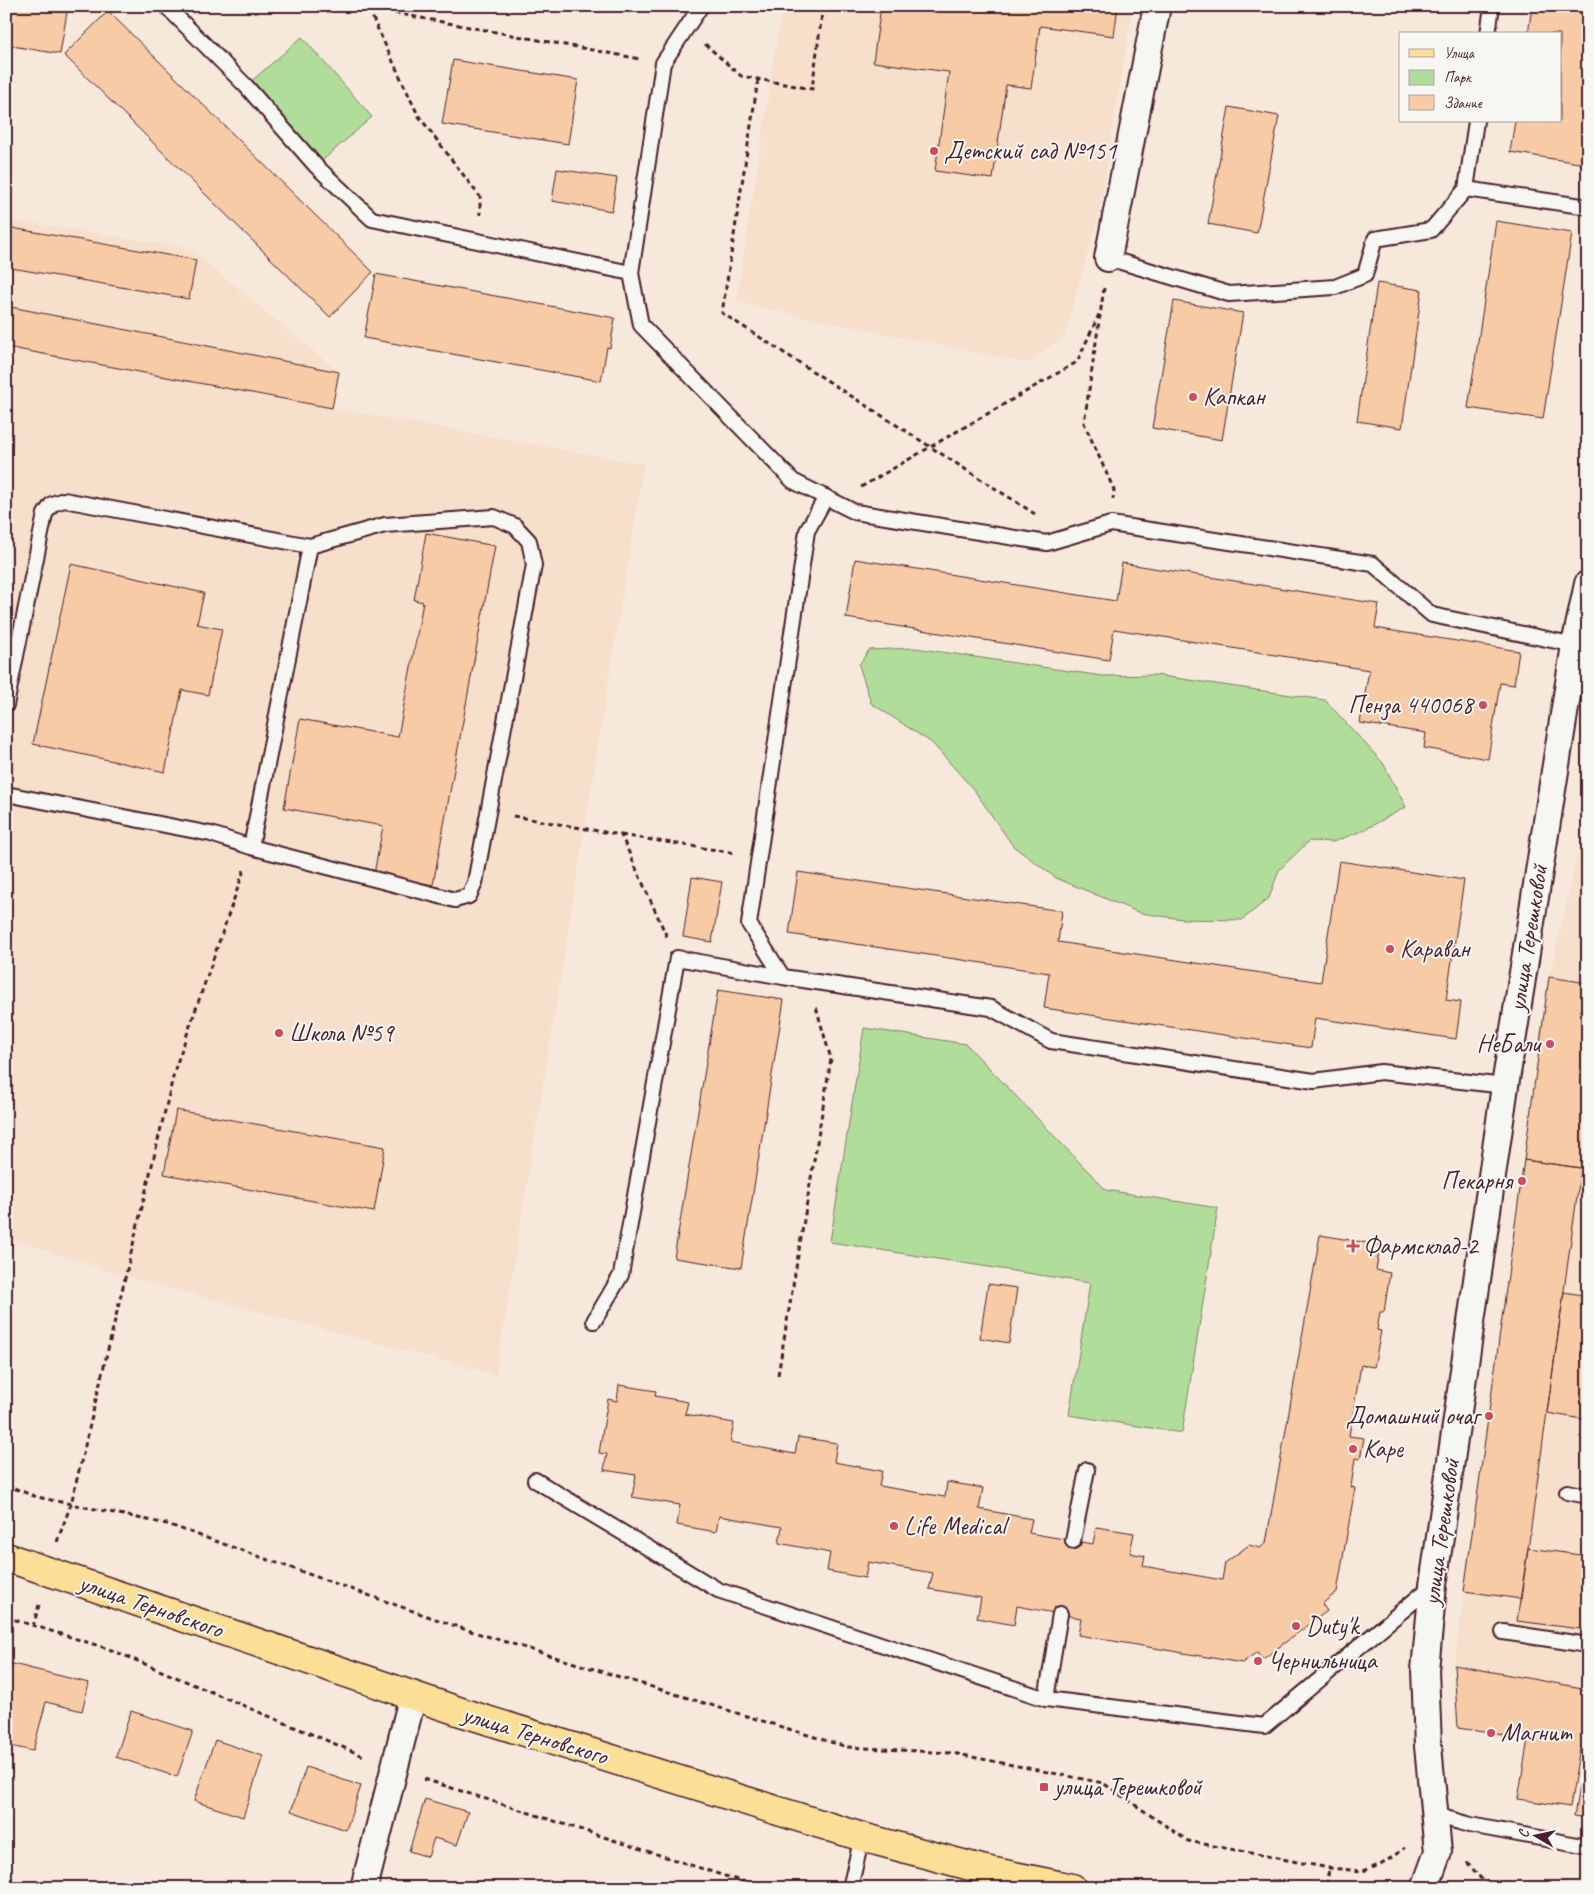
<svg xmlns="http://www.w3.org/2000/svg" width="1594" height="1894" font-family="Caveat,sans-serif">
  <rect width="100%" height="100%" fill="#f6e9db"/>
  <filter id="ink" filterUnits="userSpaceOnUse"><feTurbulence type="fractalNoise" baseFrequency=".02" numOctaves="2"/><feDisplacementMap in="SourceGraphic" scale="10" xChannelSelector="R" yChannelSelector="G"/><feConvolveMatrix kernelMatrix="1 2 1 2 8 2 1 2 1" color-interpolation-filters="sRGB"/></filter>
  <g filter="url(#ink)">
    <path fill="#f6e0cb" d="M782,6H1133L1098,218L1064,337L1027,363L736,303Z
      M6,219L189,248L339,372L332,408L644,464L496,1375L127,1277L6,1237Z
      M1588,808V1748L1580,1747L1570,1807L1518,1799L1528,1739L1458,1728L1454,1665L1549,977Z"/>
    <path fill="#b1dd9b" stroke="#7e7e63" d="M302,37L372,117L316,166L246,86Z
      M915,648L1102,676L1155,675L1325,700L1383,763L1406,807L1364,830L1333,842L1309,841L1279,870L1269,898L1242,920L1182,919L1140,913L1056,878L1013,846L974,790L932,743L871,703L859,665L869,650Z
      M864,1028L966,1044L1106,1190L1218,1208L1182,1433L1069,1415L1090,1283L830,1242Z"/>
    <path fill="#f7cba6" stroke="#4a1f2b" d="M6,6H68L60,54L6,45Z
      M881,6H1118L1114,36L1040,26L1031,88L1006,85L993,179L935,171L949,72L873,62Z
      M1532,6H1588V148L1585,164L1510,152L1515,121H1560V34H1528Z
      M108,11L373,272L330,317L64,55Z
      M453,60L578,80L568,144L442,124Z
      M1229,107L1279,116L1257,233L1208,224Z
      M557,169L617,178L612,211L552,201Z
      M1496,221L1572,233L1543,419L1468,408Z
      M6,227L196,260L189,299L6,267Z
      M376,274L615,318L610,348L607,347L601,381L364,338Z
      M1377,283L1422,290L1402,428L1357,421Z
      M1174,301L1243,313L1222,440L1152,428Z
      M6,306L339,372L332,408L6,347Z
      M426,533L495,546L433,885L374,874L383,826L284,808L300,719L398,737L423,602L414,600Z
      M855,559L1116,601L1122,563L1379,604L1375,628L1519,651L1514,685L1500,683L1488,759L1424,748L1426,733L1360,723L1369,670L1114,629L1109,660L846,618Z
      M71,564L204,593L197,624L222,629L208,695L182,690L165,772L33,744Z
      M1339,861L1464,880L1446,1000L1461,1002L1456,1039L1315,1018L1311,1048L1044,1008L1049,973L789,934L798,872L1062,911L1058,942L1321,982Z
      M692,877L722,882L712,942L683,937Z
      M1549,977L1588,983V1169L1524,1160Z
      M718,990L784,1000L741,1268L674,1258Z
      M176,1110L385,1147L374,1212L164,1174Z
      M1524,1160L1581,1168L1521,1599L1464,1591Z
      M1320,1235L1380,1245L1376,1270L1390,1273L1384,1312H1380L1377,1330L1381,1331L1374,1367L1361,1365L1349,1436L1364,1438L1360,1459L1355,1458L1351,1487L1355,1488L1337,1592L1322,1604L1327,1611L1263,1659L1257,1652L1242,1663L1078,1635L1081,1618L1017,1606L1014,1625L977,1618L981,1598L929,1589L933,1573L868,1562L865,1578L827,1571L830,1553L779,1543L782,1527L719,1516L716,1532L677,1525L680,1505L632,1497L636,1475L604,1470L607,1454L599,1453L608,1399L617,1401L619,1385L656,1391L655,1396L688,1402L685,1414L734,1423L730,1442L795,1454L798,1437L837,1443L834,1462L882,1471L879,1486L945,1497L947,1482L983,1488L979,1509L1032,1519L1029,1533L1093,1544L1096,1527L1134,1533L1130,1553L1145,1556L1143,1566L1222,1580L1225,1563L1249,1545L1260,1548L1266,1543Z
      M988,1284L1017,1288L1009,1343L980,1338Z
      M1564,1292L1588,1296V1420L1547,1413Z
      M1528,1548L1588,1556V1630L1517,1621Z
      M1587,1657L1588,1748L1580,1747L1570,1807L1518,1799L1528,1739L1458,1728L1454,1665L1582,1688Z
      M9,1663L89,1683L82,1711L46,1702L33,1751L6,1745V1674Z
      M131,1711L193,1731L177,1777L116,1757Z
      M215,1740L263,1756L243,1817L194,1801Z
      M1584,1757H1588V1818L1574,1816Z
      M306,1767L361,1786L346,1830L291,1811Z
      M425,1799L468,1812L457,1845L434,1838L428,1857L409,1851Z"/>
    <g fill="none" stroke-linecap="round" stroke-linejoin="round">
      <defs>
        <path id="service" d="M166,6L246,86L316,166L372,219L631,273
          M701,6L663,63L631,273L641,325L793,481L855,512L1047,543L1111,524L1373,564L1432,615L1580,646
          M1488,34L1492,6
          M1466,189L1476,121
          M1108,258L1229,294L1335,287L1365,275L1375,239L1431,230L1466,189L1588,207
          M6,705L45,514L52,504L64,500L310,546L385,525L494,517L515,526L529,541L534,565L475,883L469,896L455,900L251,847L211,834L6,794
          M251,847L310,546
          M783,977L749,924L807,531L826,497
          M594,1321L621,1275L677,958L783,977L991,1008L1051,1041L1314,1081L1381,1072L1505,1086
          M535,1480L718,1590L1046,1699L1264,1726L1433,1585
          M1567,1492L1588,1496
          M1073,1541L1087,1470
          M1503,1632L1588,1645
          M1046,1699L1060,1614
          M1435,1815L1470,1825L1588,1847
          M850,1888L862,1837"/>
        <path id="minor" d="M1108,258L1157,6
          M364,1888L413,1695
          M1425,1888L1438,1852L1428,1746L1425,1670L1433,1585L1505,1086L1575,645L1588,584"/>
        <path id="primary" d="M6,1557L464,1713L862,1837L985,1870L1072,1888"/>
      </defs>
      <use href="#service" stroke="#4a1f2b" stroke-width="18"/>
      <use href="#minor" stroke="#4a1f2b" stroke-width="30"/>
      <use href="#primary" stroke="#4a1f2b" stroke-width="31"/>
      <path stroke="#4a1f2b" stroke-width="3" stroke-dasharray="5 4" stroke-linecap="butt" d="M361,6L368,8L418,115L480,197V215
        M368,8L640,59
        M705,44L741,76L812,89L823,6
        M758,80L722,313L1035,514
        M1104,288L1084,423L1114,490L1113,499
        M861,487L1077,362L1101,310
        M513,816L621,835L667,937
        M621,835L735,853
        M778,1375L831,1059L816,1007
        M6,1485L37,1497L167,1524L464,1629L847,1747L952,1753L1103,1783L1188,1841L1329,1868L1363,1871L1382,1864L1405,1848
        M57,1542L71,1504L175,1069L244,870
        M6,1617L109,1649L366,1757
        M33,1627L40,1601
        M424,1779L762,1888
        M1467,1862L1489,1888
        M1327,1885L1329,1868"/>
      <use href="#service" stroke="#f6f6f2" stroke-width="14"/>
      <use href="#minor" stroke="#f6f6f2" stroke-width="26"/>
      <use href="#primary" stroke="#fbdf96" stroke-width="28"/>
    </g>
  </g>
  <g fill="#d1495b" stroke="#f6f6f2" stroke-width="2">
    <circle cx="934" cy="151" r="5"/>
    <circle cx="1193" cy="397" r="5"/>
    <circle cx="1483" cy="705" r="5"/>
    <circle cx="1390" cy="949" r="5"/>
    <circle cx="279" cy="1033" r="5"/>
    <circle cx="1550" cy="1044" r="5"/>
    <circle cx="1522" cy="1181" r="5"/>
    <path d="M1350.5 1238.5h5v5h5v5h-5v5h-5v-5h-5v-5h5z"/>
    <circle cx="1489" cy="1416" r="5"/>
    <circle cx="1353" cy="1449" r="5"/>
    <circle cx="894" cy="1526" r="5"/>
    <circle cx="1296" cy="1626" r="5"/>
    <circle cx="1258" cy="1661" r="5"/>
    <circle cx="1491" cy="1733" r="5"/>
    <rect x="1039" y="1782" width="10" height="10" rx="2.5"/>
  </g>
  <g text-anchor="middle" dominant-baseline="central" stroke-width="4" stroke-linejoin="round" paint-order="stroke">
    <g font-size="25" fill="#4a1f2b" stroke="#f6f6f2" text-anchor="start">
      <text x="944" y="151">Детский сад №151</text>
      <text x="1203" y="397">Капкан</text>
      <text x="1473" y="705" text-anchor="end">Пенза 440068</text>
      <text x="1400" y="949">Караван</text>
      <text x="289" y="1033">Школа №59</text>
      <text x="1540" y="1044" text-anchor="end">НеБали</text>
      <text x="1512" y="1181" text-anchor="end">Пекарня</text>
      <text x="1363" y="1246">Фармсклад-2</text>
      <text x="1479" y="1416" text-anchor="end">Домашний очаг</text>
      <text x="1363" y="1449">Каре</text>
      <text x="904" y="1526">Life Medical</text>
      <text x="1306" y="1626">Duty'k</text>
      <text x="1268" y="1661">Чернильница</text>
      <text x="1501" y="1733">Магнит</text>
      <text x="1054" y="1787">улица Терешковой</text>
    </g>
    <g font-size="25" fill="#4a1f2b" stroke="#f6f6f2">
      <text transform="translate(1528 938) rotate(-81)">улица Терешковой</text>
      <text transform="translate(1441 1532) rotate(-82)">улица Терешковой</text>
      <text transform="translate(151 1606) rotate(19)">улица Терновского</text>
      <text transform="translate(535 1735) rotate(17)">улица Терновского</text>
    </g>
  </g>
  <rect width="1594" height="1894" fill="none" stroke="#f6f6f2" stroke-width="25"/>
  <rect x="12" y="12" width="1569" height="1869" fill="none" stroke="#4a1f2b" stroke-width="2" filter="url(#ink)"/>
  <rect x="1399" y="32" width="162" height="90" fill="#f6f6f2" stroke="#b1a0a2"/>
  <rect x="1409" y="49" width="25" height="8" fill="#fbdf96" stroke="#b1a0a2"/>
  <text x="1444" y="58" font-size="15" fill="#4a1f2b">Улица</text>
  <rect x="1409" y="70" width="25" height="15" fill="#b1dd9b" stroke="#b1a0a2"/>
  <text x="1444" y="82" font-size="15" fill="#4a1f2b">Парк</text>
  <rect x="1409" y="95" width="25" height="15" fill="#f7cba6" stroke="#b1a0a2"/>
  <text x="1444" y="108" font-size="15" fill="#4a1f2b">Здание</text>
  <g transform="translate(1536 1836) rotate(279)" stroke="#f6f6f2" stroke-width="4" paint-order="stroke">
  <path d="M0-4L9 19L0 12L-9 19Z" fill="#4a1f2b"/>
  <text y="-8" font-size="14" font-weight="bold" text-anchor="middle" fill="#4a1f2b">С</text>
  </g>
</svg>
